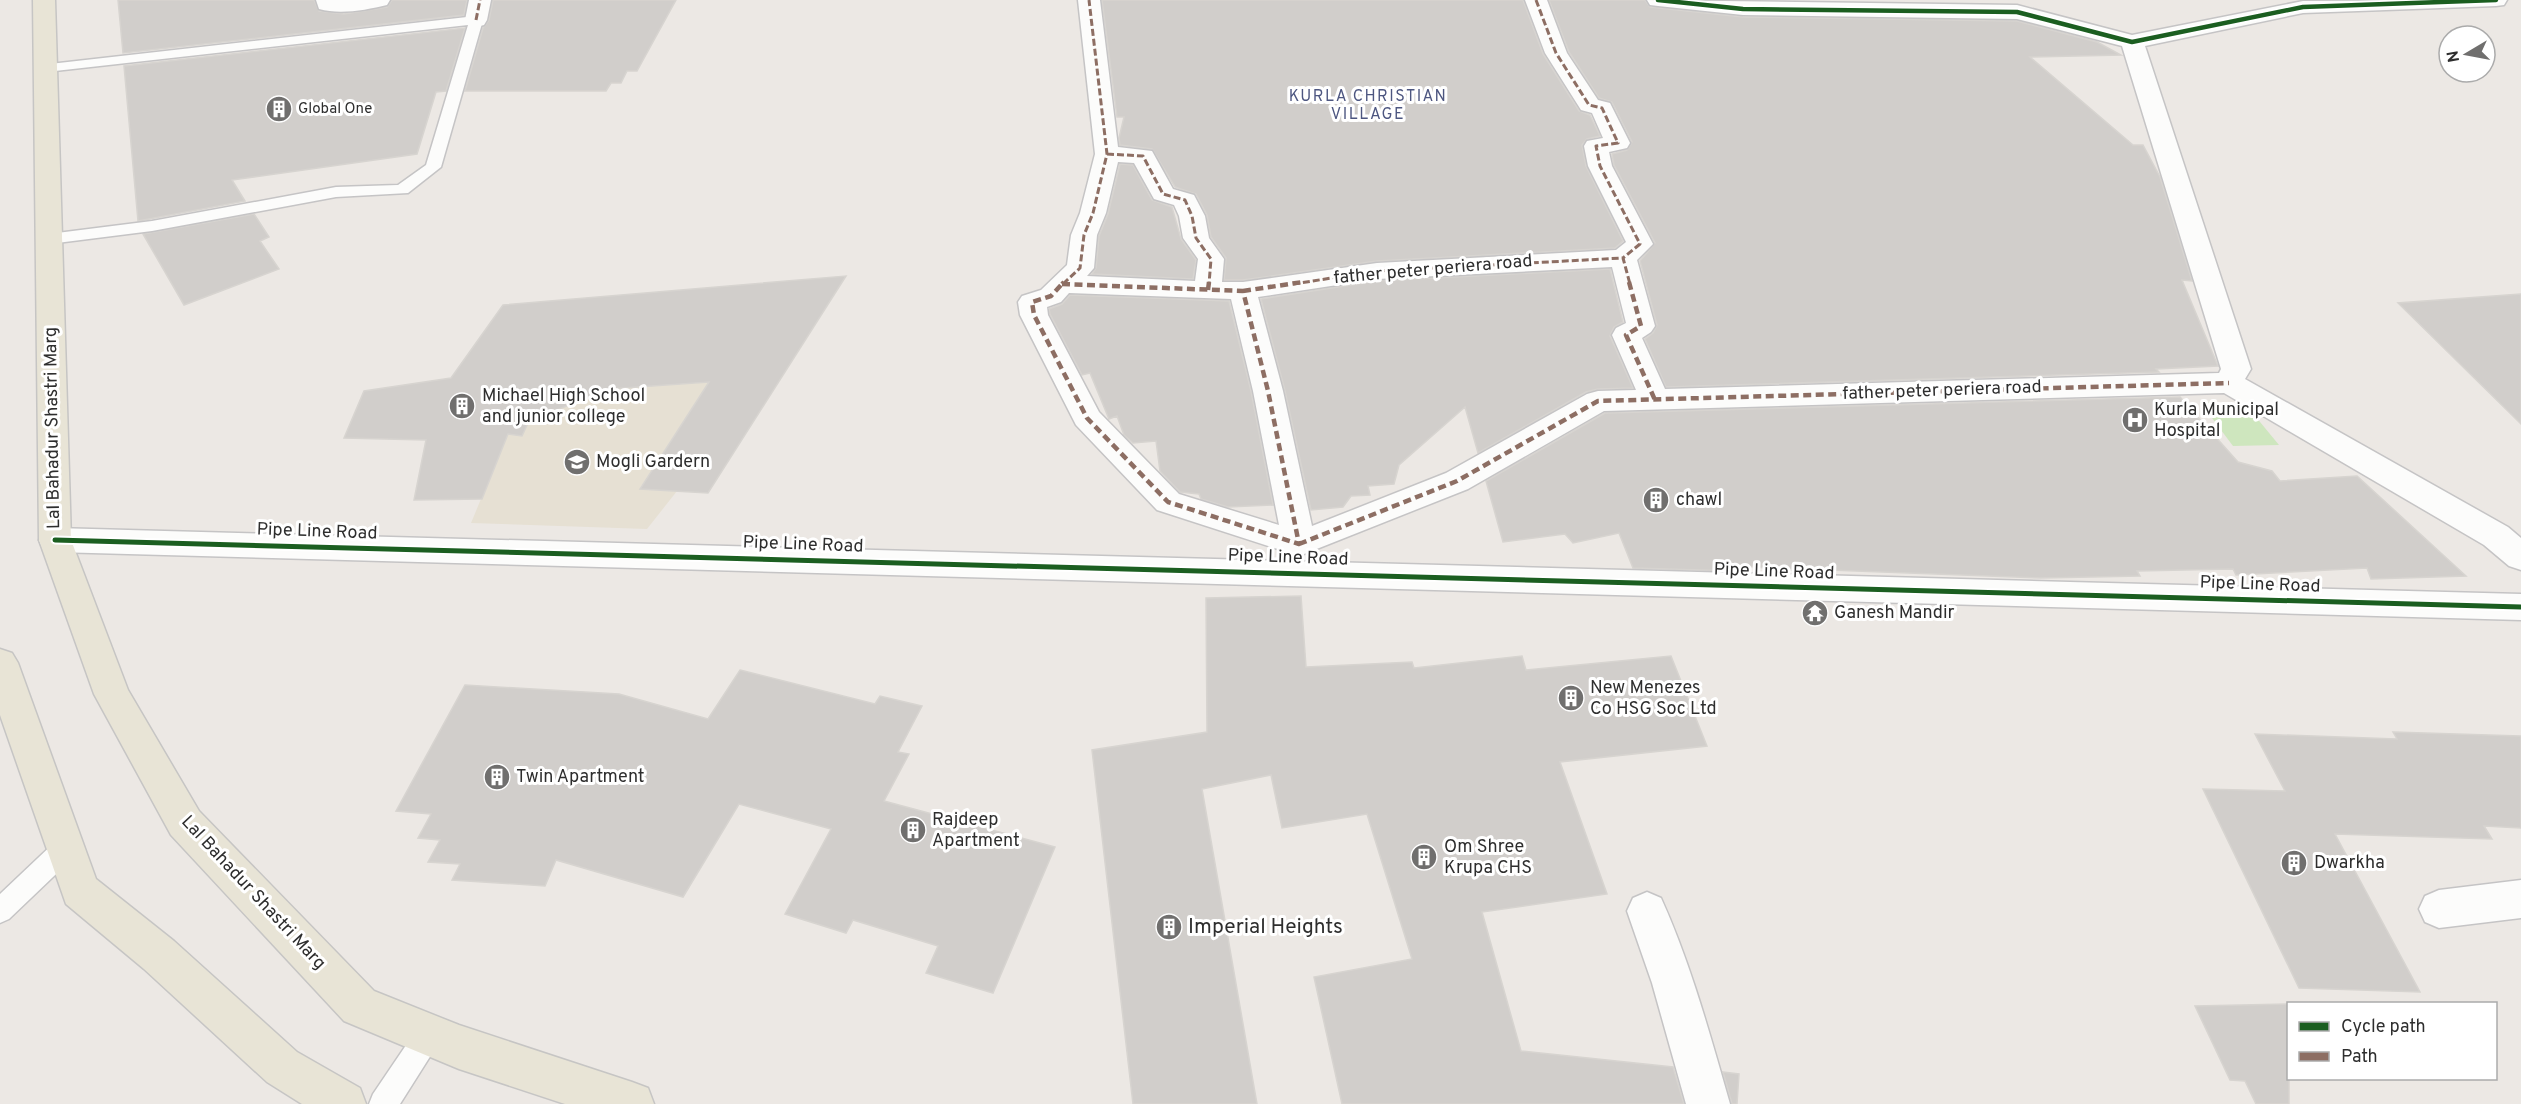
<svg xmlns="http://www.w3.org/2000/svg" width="2521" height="1104" font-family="Overpass,sans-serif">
  <rect width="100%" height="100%" fill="#ece8e4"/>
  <path fill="#e6e0d3" d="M709,382L640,488L677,491L647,529L471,523L508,434L522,436L529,421L609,389Z"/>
  <path fill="#cee6be" d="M2200,402L2246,405L2279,445L2233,446Z"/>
  <path fill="#d1cecb" stroke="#d7d4d0" stroke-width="1.5" d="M118,0H314L319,11L344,14L387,7L392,0H467L464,15L123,53Z
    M493,0H676L637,71H627L621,83H611L606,91H465L483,28L489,20Z
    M1102,0H1523L1543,54L1579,111L1590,115L1600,136L1587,139L1582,145L1586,166L1623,241L1615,248L1377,261L1243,280H1224L1226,258L1211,237L1207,215L1196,194L1175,187L1152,149L1120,145L1119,138L1124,117H1117Z
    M1549,0H1645L1650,7L1743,17L2017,21L2097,42L2121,55L2030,57L2133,145H2143L2160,177L2192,281L2182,280L2218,366L2156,369L2159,372L1666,387L1645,339L1653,333L1657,325L1640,261L1655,243L1614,165L1612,154L1627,150L1632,142L1612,102L1599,98L1569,52Z
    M465,28L446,91L436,92L417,154L232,180L245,201L138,221L124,66Z
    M1120,164L1133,165L1152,200L1172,207L1181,239L1196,260L1193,279L1092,274L1096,268L1099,236L1108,214Z
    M254,214L269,237L260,241L279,269L184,305L143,234Z
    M1610,269L1623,322L1614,327L1610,336L1633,388L1598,389L1586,392L1478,453L1465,407L1399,465L1394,484L1368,486L1370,495L1351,496L1343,507L1311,510L1285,391L1261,299L1377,281Z
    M846,276L708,493L640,489L709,382L609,389L529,421L522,436L508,434L482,499L414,500L426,440L344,438L364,391L451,378L503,305Z
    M2521,294V424L2398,303Z
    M1070,295L1229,301L1251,391L1273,505L1228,507L1201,499L1199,494L1180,492L1160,471L1156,441L1133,443L1124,435L1117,416L1109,419L1090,373L1082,375L1050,314L1049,309L1062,304Z
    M2180,397L2238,462L2272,471L2280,481L2357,476L2466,576L2371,579L2367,568L2236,575L2233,569L2137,571L2140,576L2041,578L1829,570L1830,573H1821L1733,565L1735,571L1633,568L1619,533L1573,543L1565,534L1503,542L1486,481L1605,413Z
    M1301,596L1306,667L1412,662L1414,668L1522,656L1526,670L1671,656L1707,746L1560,762L1607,894L1482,912L1521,1051L1673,1067L1684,1104H1342L1314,977L1412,959L1367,814L1282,828L1271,775L1202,789L1257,1104H1133L1092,750L1207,732L1206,598Z
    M740,670L875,704L880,696L922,706L898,752L909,754L884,801L1055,847L993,993L926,973L938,946L853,920L846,933L785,914L831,829L739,804L683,897L556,860L545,886L452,880L460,864L428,862L440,840L418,838L431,814L396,811L465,685L619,694L708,719Z
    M2393,732L2521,736V828L2484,826L2492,839L2335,834L2420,992L2299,988L2203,789L2285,791L2255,734L2397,739Z
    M2289,1004V1104H2256L2245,1081L2230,1080L2195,1006Z
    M1723,1072L1739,1074L1737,1104H1732Z"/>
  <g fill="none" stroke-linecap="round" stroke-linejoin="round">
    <defs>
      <path id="lane" d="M476,16L483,20L441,167L408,193L336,197L152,231L49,244L43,243L41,239L43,235L49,234L152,221L336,187L398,185L426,165L468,25L46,72L39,68L41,65Z
        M66,837L75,840L78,848L75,856L9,919L0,923V894L57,840Z
        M429,1022L439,1026L443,1036L400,1104H369L373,1094L419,1026Z"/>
      <path id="street" d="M316,0H390L387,5C366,10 340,15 319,9Z
        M469,0H491L487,20L484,25L476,27L468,25L465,20Z
        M1078,0H1100L1118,147L1152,151L1173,189L1194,195L1205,216L1209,238L1224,259L1222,282H1243L1377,263L1616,250L1626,242L1588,166L1584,146L1587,141L1603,138L1592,113L1581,110L1545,53L1525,0H1547L1567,53L1598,100L1610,103L1630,143L1627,148L1609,152L1612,166L1653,244L1637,260L1655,326L1651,332L1642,338L1665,389L2219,373L2221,369L2122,46L2017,19L1743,15L1658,6L1650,5L1647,0L2017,5L2132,35L2303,1L2507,0L2504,5L2496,6L2303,13L2145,46L2251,369L2245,379L2508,527L2521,538V570L2509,566L2484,545L2224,393L1604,411L1468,489L1299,556L1157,510L1076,425L1020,315L1018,302L1022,296L1041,290L1067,265L1071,235L1080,213L1095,154ZM1118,162L1134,163L1154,199L1174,205L1179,216L1183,238L1198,259L1195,281L1087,276L1094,268L1097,235L1106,213ZM1612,267L1626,323L1616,328L1612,335L1636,390L1598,391L1587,394L1446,473L1312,526L1283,391L1258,297L1377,279ZM1069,293L1231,299L1253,391L1279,525L1179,494L1099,412L1048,315L1047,307L1061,302Z
        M55,528L2521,594V620L55,552L43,549L39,540L43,531Z
        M2521,880V918L2439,928L2425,922L2419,909L2425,896L2439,890Z
        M1647,892L1661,898C1691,964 1710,1035 1730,1104H1686L1652,983L1627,911L1633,898Z"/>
      <path id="primary" d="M33,0H55L71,540L128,690L199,811L374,991L459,1025L632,1082L648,1088L654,1104H565L459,1069L344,1021L171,835L94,694L39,540Z
        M0,649L12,653L18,663L96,879L174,941L297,1052L360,1088L366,1104H302L267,1082L144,969L66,904L0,715Z"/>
    </defs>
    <use href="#lane" stroke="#c5c4c5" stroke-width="3"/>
    <use href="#street" stroke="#c5c4c5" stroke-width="3"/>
    <use href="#primary" stroke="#c6c5c4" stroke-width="3"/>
    <use href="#lane" fill="#fcfcfb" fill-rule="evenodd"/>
    <use href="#street" fill="#fcfcfb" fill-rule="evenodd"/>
    <use href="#primary" fill="#e8e4d6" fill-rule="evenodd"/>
    <path stroke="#8d6e63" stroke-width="3" stroke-dasharray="7 3" stroke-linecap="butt" d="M1536,0L1556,53L1589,105L1602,108L1618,143L1596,146L1600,166L1640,244L1623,258
      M476,20L480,0
      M1107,154L1143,156L1163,194L1185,200L1192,216L1196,238L1211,259L1209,284
      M1063,284L1080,268L1084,235L1093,213L1107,154L1089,0
      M1293,284L1377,271L1623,258L1630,284"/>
    <path stroke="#8d6e63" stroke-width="4.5" stroke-dasharray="8 4.5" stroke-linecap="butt" d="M1629,282L1641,326L1626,335L1655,400
      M1062,284L1064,282
      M1062,284L1243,291L1268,391L1299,544L1168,502L1087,418L1034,315L1032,302L1051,296Z
      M1208,290L1209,282
      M1243,291L1303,282
      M1299,544L1457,481L1598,401L2229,383"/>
    <defs>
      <path id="cycleway-far1" d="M1658,0L1743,9L2017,12L2132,42L2303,7L2496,0"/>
      <path id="cycleway" d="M55,540L2521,607"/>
    </defs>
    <use href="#cycleway-far1" stroke="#fff" stroke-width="8"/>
    <use href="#cycleway" stroke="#fff" stroke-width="9"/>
    <use href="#cycleway-far1" stroke="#1b5e20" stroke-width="4.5"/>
    <use href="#cycleway" stroke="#1b5e20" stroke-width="5"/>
  </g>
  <defs>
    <symbol id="building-disc" viewBox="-11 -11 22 22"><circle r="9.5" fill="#706f6e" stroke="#fff"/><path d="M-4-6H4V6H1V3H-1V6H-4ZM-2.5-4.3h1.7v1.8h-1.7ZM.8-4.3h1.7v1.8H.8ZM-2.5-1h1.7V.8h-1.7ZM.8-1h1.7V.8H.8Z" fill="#fff"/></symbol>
    <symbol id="hospital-disc" viewBox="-11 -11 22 22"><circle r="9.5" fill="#706f6e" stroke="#fff"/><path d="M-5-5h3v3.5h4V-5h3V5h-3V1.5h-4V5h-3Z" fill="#fff"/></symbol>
    <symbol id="school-disc" viewBox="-11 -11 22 22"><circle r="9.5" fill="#706f6e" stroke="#fff"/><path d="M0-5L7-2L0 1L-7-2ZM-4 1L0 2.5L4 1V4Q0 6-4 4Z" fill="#fff"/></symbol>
    <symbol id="temple-disc" viewBox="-11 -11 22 22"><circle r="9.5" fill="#706f6e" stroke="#fff"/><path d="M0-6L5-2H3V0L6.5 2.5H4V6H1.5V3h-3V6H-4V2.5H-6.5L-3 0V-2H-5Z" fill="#fff"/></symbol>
  </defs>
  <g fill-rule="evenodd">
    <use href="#building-disc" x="264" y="94" width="30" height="30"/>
    <use href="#building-disc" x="447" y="391" width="30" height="30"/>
    <use href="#hospital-disc" x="2120" y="405" width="30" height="30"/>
    <use href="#school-disc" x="562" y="447" width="30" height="30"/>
    <use href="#building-disc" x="1641" y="485" width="30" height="30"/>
    <use href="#temple-disc" x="1800" y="598" width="30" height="30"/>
    <use href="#building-disc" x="1556" y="683" width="30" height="30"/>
    <use href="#building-disc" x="482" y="762" width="30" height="30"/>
    <use href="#building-disc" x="898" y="815" width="30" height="30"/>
    <use href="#building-disc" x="1409" y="842" width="30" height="30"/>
    <use href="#building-disc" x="2279" y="848" width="30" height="30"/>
    <use href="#building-disc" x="1154" y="912" width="30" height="30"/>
  </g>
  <g text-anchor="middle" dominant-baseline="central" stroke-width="6" stroke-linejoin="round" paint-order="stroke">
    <g font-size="15" fill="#2e2e2e" stroke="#fff" text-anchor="start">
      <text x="298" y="109">Global One</text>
    </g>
    <g font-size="16" letter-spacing="1.5" fill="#4d5680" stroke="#fff">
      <text x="1368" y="97">KURLA CHRISTIAN<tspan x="1368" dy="18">VILLAGE</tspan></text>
    </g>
    <g font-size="18" fill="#2e2e2e" stroke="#fff">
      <text transform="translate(1433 270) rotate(-5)">father peter periera road</text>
      <text transform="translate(1942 391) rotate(-2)">father peter periera road</text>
      <text transform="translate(53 428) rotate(-91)">Lal Bahadur Shastri Marg</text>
      <text transform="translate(317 532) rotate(2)">Pipe Line Road</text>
      <text transform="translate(803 545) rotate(2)">Pipe Line Road</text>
      <text transform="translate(1288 558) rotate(2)">Pipe Line Road</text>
      <text transform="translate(1774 572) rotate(2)">Pipe Line Road</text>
      <text transform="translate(2260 585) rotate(2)">Pipe Line Road</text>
      <text transform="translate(253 893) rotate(47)">Lal Bahadur Shastri Marg</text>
    </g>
    <g font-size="18" fill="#2e2e2e" stroke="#fff" text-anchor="start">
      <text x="482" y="396">Michael High School<tspan x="482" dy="21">and junior college</tspan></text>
      <text x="2154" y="410">Kurla Municipal<tspan x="2154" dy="21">Hospital</tspan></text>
      <text x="596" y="462">Mogli Gardern</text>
      <text x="1676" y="500">chawl</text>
      <text x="1834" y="613">Ganesh Mandir</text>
      <text x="1590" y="688">New Menezes<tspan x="1590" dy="21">Co HSG Soc Ltd</tspan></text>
      <text x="516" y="777">Twin Apartment</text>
      <text x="932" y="820">Rajdeep<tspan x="932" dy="21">Apartment</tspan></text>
      <text x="1444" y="847">Om Shree<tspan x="1444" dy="21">Krupa CHS</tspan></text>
      <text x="2314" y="863">Dwarkha</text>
    </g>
    <g font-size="21" fill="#2e2e2e" stroke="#fff" text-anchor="start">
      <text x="1188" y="927">Imperial Heights</text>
    </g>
  </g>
  <rect x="2287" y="1002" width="210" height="78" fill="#ffffff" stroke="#ababab" stroke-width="1.5"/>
  <rect x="2299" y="1022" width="30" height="9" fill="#1b5e20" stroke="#ababab" stroke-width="1.5"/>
  <text x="2341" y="1032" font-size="18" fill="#2e2e2e">Cycle path</text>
  <rect x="2299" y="1052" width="30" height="9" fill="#8d6e63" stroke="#ababab" stroke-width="1.5"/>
  <text x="2341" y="1062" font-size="18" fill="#2e2e2e">Path</text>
  <g transform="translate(2467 54) rotate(260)"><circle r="28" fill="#ffffff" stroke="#ababab" stroke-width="1.5"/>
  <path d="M0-4.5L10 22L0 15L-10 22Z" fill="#706f6e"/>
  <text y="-9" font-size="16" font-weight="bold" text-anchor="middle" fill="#2e2e2e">N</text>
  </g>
</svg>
